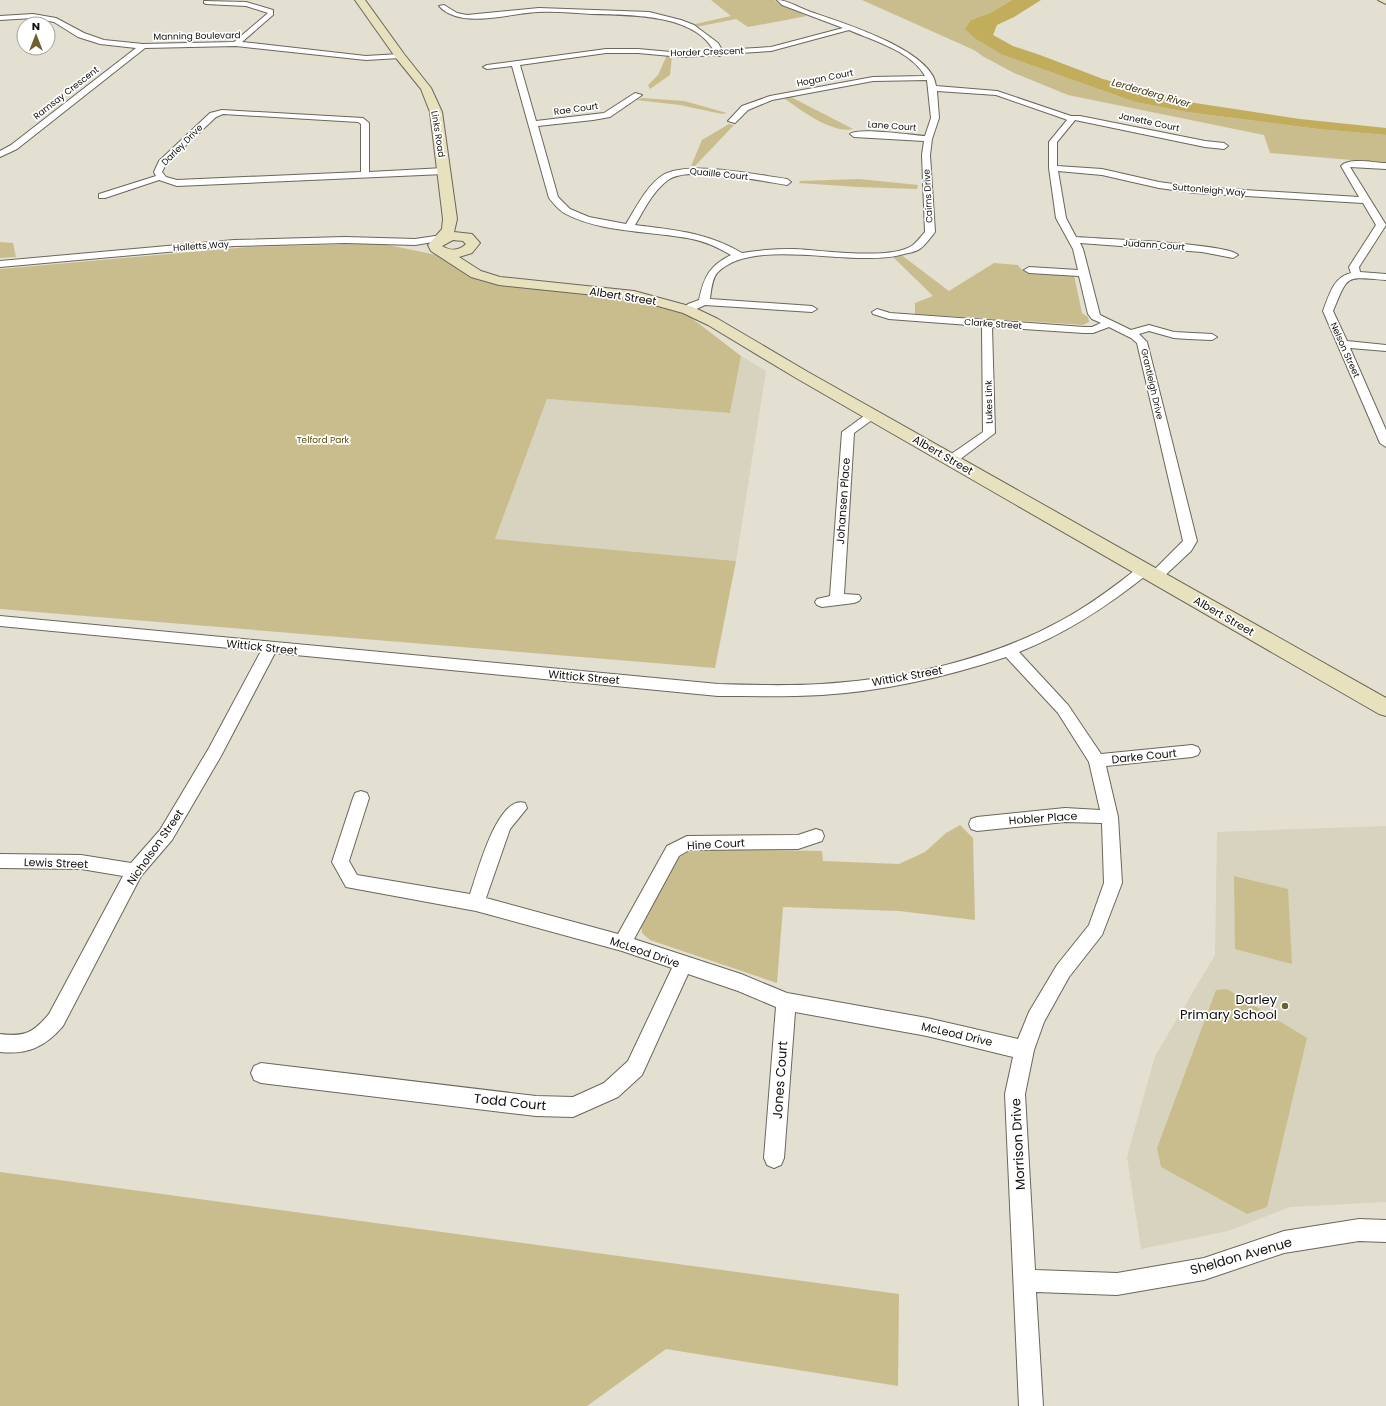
<svg xmlns="http://www.w3.org/2000/svg" width="1386" height="1406" font-family="Poppins,sans-serif">
  <rect width="100%" height="100%" fill="#e3dfd1"/>
  <path fill="#d8d3be" d="M741,356L766,371L736,561L495,539L547,399L730,413Z
    M1386,826V1202L1290,1207L1228,1231L1141,1249L1127,1157L1155,1056L1215,955L1217,832Z"/>
  <path fill="#cabd8d" d="M711,0H775L779,4L807,16L748,27L736,19L696,27L691,25L731,16Z
    M862,0H1012L990,13L971,20L1003,55L1135,102L1187,112L1318,129L1386,135V163L1270,153L1264,135L1068,95L1014,73L984,57L974,50Z
    M667,55L672,56L670,75L650,89L648,85L658,75Z
    M787,95L853,129C831,134 800,109 782,97Z
    M642,98L684,101L727,113L722,114L680,105L636,100Z
    M729,124L734,125L695,166H691L702,140Z
    M859,179L918,185L917,189L858,187L799,183L800,181Z
    M0,242L13,243L16,257L0,258Z
    M362,244L388,245L437,255L472,277L519,288L621,295L685,313L741,356L730,413L547,399L495,539L736,561L715,668L0,609V269L248,247Z
    M900,254L949,291L994,263L1018,265L1021,269L1063,271L1074,275L1082,313L1088,317L1089,322L1083,325L915,314V303L933,296L892,256Z
    M960,825L973,838L975,920L899,911L783,907L777,983L650,940L642,933L641,925L665,868L684,852L697,849L822,851L823,861L899,864L925,852L946,833Z
    M1234,876L1288,889L1292,964L1235,949Z
    M1227,989L1307,1038L1267,1207L1247,1214L1161,1167L1157,1148L1216,990Z
    M0,1172L899,1294L898,1386L666,1349L587,1406H0Z"/>
  <path fill="#c1ad5b" d="M1012,0H1041L1014,17L997,25L993,35L1013,46L1040,55L1103,79L1182,101L1300,119L1386,128V135L1318,129L1187,112L1135,102L1003,55L976,39L965,29L971,20L990,13Z"/>
  <g fill="none" stroke-linecap="round" stroke-linejoin="round">
    <defs>
      <path id="street" d="M777,0C787,0 800,8 811,12C840,22 933,50 936,86L997,91L1071,116H1080L1205,141L1224,143L1228,146L1224,149L1205,147L1075,120L1057,142V166L1102,169L1159,182L1195,187L1359,197L1341,166C1350,157 1374,163 1386,163V169L1350,167L1386,225L1359,267L1360,272L1386,274V280C1345,277 1349,273 1333,311L1347,341L1386,345V351L1350,348L1386,430V447L1380,443L1323,311C1329,296 1333,277 1351,273L1349,267L1376,225L1363,203L1195,193L1159,188L1102,175L1058,171L1066,218L1076,237C1100,239 1227,243 1238,255L1233,258L1202,252L1080,243L1083,249L1100,315L1131,330L1149,325L1174,332L1212,334L1217,337L1212,340L1188,339L1174,338L1149,331L1139,334L1147,342L1197,541L1191,551L1160,580H1150L1148,577L1150,574L1183,541L1137,343L1131,338L1109,327L1093,333H1084L992,327L995,433L955,463L951,464L945,460L947,457L983,432L982,326L889,319L873,314L872,312L877,309L890,313L1084,327H1092L1101,323L1092,319L1088,314L1079,276L1029,273L1024,270L1029,267L1078,270L1073,249L1056,218L1049,168V142L1067,120L1065,119L996,95L937,91L939,118L932,139L930,155L935,232C931,237 924,247 918,250C914,252 908,253 904,254C854,269 753,235 717,273C712,279 711,291 710,299L812,306L817,309L812,312L705,305L688,313L683,310L688,304L699,300C704,277 709,266 731,255C719,248 707,242 692,239C653,231 600,233 564,213C559,210 553,203 549,198L512,66L487,69L483,67L487,65L606,49H638L682,53L714,51C694,13 627,15 591,14C573,13 556,11 538,12C509,13 461,30 439,6L444,5L457,13L467,15L539,8L649,12L681,20L694,25L718,43L722,50L771,47L843,28L782,5ZM849,30C874,41 911,51 925,76L873,77L770,96L742,106L728,121L735,123L748,110L772,100L873,81L927,80L931,118L925,136C912,135 858,127 850,134L854,137L924,141L922,155L925,232C921,236 917,242 913,245C891,261 821,250 794,249C776,249 759,250 742,253C706,232 674,230 635,225C644,210 653,191 668,180C688,165 761,181 787,185L791,182L787,179C757,175 689,160 663,175C647,185 636,208 626,224L589,217L570,209L558,197L538,126L593,120L610,117L642,95L635,93L604,113L536,121L520,65L606,53H638L682,57L717,55L720,56L723,54L771,51Z
        M204,1L246,2L273,10V15L242,42L366,56L400,54L404,56L400,58L366,60L236,46L145,48L17,149L0,157V151L11,145L136,48L100,44L78,37L54,22L33,18L0,20V16L33,14L56,18L84,33L104,40L143,44L234,42L268,13L246,6L206,4L204,3Z
        M222,110L363,118L369,123V172L444,168L448,171L444,174L177,186L159,180L105,198H99V194L156,176L154,172L159,161L210,113ZM223,114L358,122L361,124V172L177,180L166,177L162,172L166,164L216,117Z
        M442,235L447,238L445,240L415,245L345,243L234,246L0,267V261L234,240L345,237L415,239Z
        M872,412L876,413L878,415L876,417L854,433L844,594L859,595L861,598L859,601L854,603L822,607L817,605L815,602L817,599L830,596L842,432L868,413Z
        M1144,565L1149,567L1151,570L1149,573C1108,606 1067,633 1019,652L1068,705L1101,754L1192,745L1198,747L1200,751L1198,755L1192,757L1106,766L1118,817L1122,883L1102,935L1069,977L1044,1022L1034,1050L1025,1094L1035,1270L1117,1273L1204,1258L1284,1231L1359,1219L1386,1220V1242L1359,1241L1284,1253L1204,1280L1117,1295L1036,1292L1043,1406H1019L1005,1094L1013,1057L927,1036L795,1012L784,1158L781,1165L774,1168L767,1165L764,1158L776,1007L738,991L688,974L642,1075L618,1097L573,1117L536,1116L261,1083L254,1080L251,1073L254,1066L261,1063L536,1096L573,1097L604,1083L628,1061L672,968L622,951L476,911L346,887L332,862L353,798L355,793L361,791L367,793L369,798L349,861L357,875L470,894C477,875 497,794 525,803L527,808L510,829L486,898L618,934L667,846L687,836L798,835L816,829L822,831L824,836L822,841L798,849L689,850L679,856L634,939L741,974L787,993L927,1018L1018,1039L1029,1012L1057,965L1089,925L1104,883L1102,823L1065,822L977,831L971,829L969,824L971,819L977,817L1065,808L1100,810L1089,762L1058,713L1006,657C946,677 884,691 822,695C787,697 752,696 718,696L275,653L221,756L172,840L141,876L63,1026C45,1047 27,1055 0,1052V1034C25,1037 33,1033 49,1014L123,876L81,869L0,868V854L81,855L131,863L160,830L209,748L261,651L0,626V616L718,684C752,685 787,686 821,684C903,679 990,660 1062,620C1090,605 1115,586 1139,567Z"/>
      <path id="secondary" d="M355,0H365L404,54L431,88L442,112L457,219L454,232L472,234L480,243L472,253L459,257L481,271L500,277L634,291L693,307L718,319L808,372L1386,698V716L1379,714L796,378L708,325L683,313L633,299L499,285L471,277L431,251L428,245L442,229L443,219L430,112L421,89L396,58ZM453,240L463,241L466,244C459,251 450,251 442,246Z
        M1378,0H1386V4Z"/>
    </defs>
    <use href="#street" stroke="#6a675b" stroke-width="2"/>
    <use href="#secondary" stroke="#6a675b" stroke-width="2"/>
    <use href="#street" fill="#fff" fill-rule="evenodd"/>
    <use href="#secondary" fill="#e8e1be" fill-rule="evenodd"/>
  </g>
  <circle fill="#6e612e" stroke="#fff" stroke-width="1.5" cx="1285" cy="1006" r="4"/>
  <g text-anchor="middle" dominant-baseline="central" stroke-width="3.5" stroke-linejoin="round" paint-order="stroke">
    <g font-size="9" fill="#11100b" stroke="#fff">
      <text transform="translate(197 36) rotate(-1)">Manning Boulevard</text>
      <text transform="translate(707 52) rotate(-2)">Horder Crescent</text>
      <text transform="translate(825 78) rotate(-11)">Hogan Court</text>
      <text transform="translate(66 93) rotate(-38)">Ramsay Crescent</text>
      <text transform="translate(576 109) rotate(-8)">Rae Court</text>
      <text transform="translate(1149 122) rotate(12)">Janette Court</text>
      <text transform="translate(892 126) rotate(4)">Lane Court</text>
      <text transform="translate(438 134) rotate(81)">Links Road</text>
      <text transform="translate(182 145) rotate(-45)">Darley Drive</text>
      <text transform="translate(719 174) rotate(6)">Quaille Court</text>
      <text transform="translate(1209 190) rotate(5)">Suttonleigh Way</text>
      <text transform="translate(928 196) rotate(-93)">Cairns Drive</text>
      <text transform="translate(1154 245) rotate(4)">Judann Court</text>
      <text transform="translate(201 246) rotate(-4)">Halletts Way</text>
      <text transform="translate(993 324) rotate(4)">Clarke Street</text>
      <text transform="translate(1345 350) rotate(66)">Nelson Street</text>
      <text transform="translate(1152 384) rotate(77)">Grantleigh Drive</text>
      <text transform="translate(989 402) rotate(-91)">Lukes Link</text>
    </g>
    <g font-size="9" fill="#584a07" stroke="#fff">
      <text x="323" y="440">Telford Park</text>
    </g>
    <g font-size="10" font-style="italic" fill="#3a310d" stroke="#fff">
      <text transform="translate(1151 93) rotate(16)">Lerderderg River</text>
    </g>
    <g font-size="11" fill="#11100b" stroke="#fff">
      <text transform="translate(623 296) rotate(9)">Albert Street</text>
      <text transform="translate(943 455) rotate(30)">Albert Street</text>
      <text transform="translate(843 501) rotate(-86)">Johansen Place</text>
      <text transform="translate(1224 616) rotate(30)">Albert Street</text>
      <text transform="translate(262 647) rotate(6)">Wittick Street</text>
      <text transform="translate(907 676) rotate(-10)">Wittick Street</text>
      <text transform="translate(584 677) rotate(5)">Wittick Street</text>
      <text transform="translate(1144 756) rotate(-6)">Darke Court</text>
      <text transform="translate(1043 818) rotate(-4)">Hobler Place</text>
      <text transform="translate(716 844) rotate(-3)">Hine Court</text>
      <text transform="translate(155 847) rotate(-55)">Nicholson Street</text>
      <text transform="translate(56 863) rotate(2)">Lewis Street</text>
      <text transform="translate(645 952) rotate(19)">McLeod Drive</text>
      <text transform="translate(957 1034) rotate(13)">McLeod Drive</text>
    </g>
    <g font-size="13" fill="#11100b" stroke="#fff" text-anchor="end">
      <text x="1277" y="999">Darley<tspan x="1277" dy="15">Primary School</tspan></text>
    </g>
    <g font-size="13" fill="#11100b" stroke="#fff">
      <text transform="translate(780 1080) rotate(-86)">Jones Court</text>
      <text transform="translate(510 1102) rotate(6)">Todd Court</text>
      <text transform="translate(1018 1144) rotate(-93)">Morrison Drive</text>
      <text transform="translate(1241 1256) rotate(-16)">Sheldon Avenue</text>
    </g>
  </g>
  <g transform="translate(36 36)"><circle r="19" fill="#ffffff" stroke="#a09f9d"/>
  <path d="M0-3L7 15L0 10L-7 15Z" fill="#6e612e"/>
  <text y="-6" font-size="11" font-weight="bold" text-anchor="middle" fill="#11100b">N</text>
  </g>
</svg>
